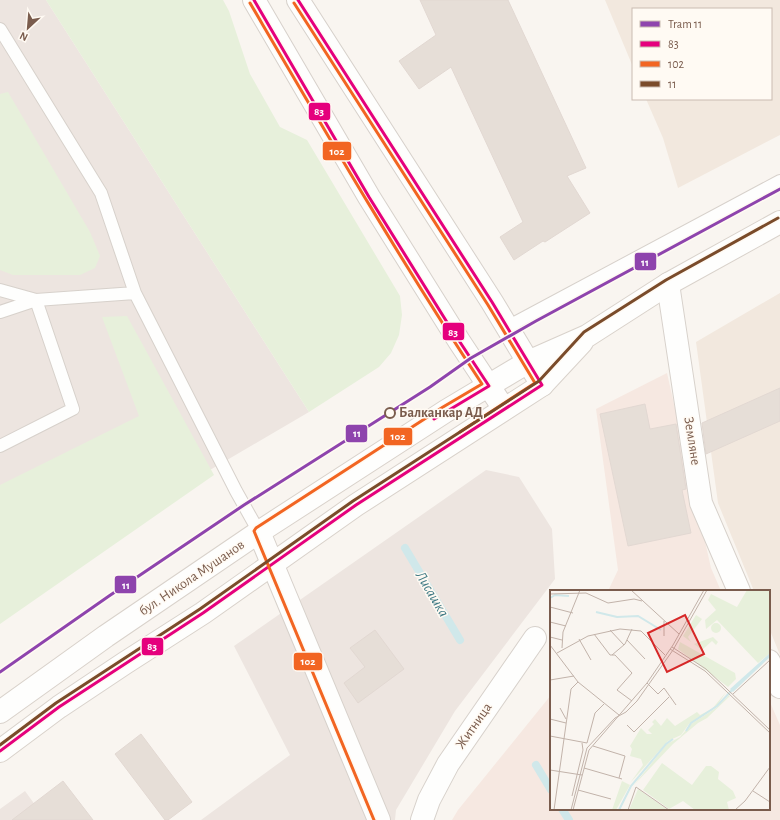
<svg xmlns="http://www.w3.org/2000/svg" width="780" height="820" font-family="'Alegreya Sans',sans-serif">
  <rect width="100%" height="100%" fill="#f9f5f0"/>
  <path fill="#f2e8de" d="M605,0H780V135L678,188L663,138L646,99H771V9H633V67Z
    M780,293V655L769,628V591H754L718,503L696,342Z"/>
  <path fill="#f6e8e1" d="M667,373L711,568L721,591H608L618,570L596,409Z
    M551,695V809H769V700L780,725V820H452L458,810Z"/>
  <path fill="#ede5e0" d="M0,0H46L309,412L46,566L0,599Z
    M486,470L519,477L552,529L555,579L455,711L396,810L395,820H201L290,755L234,646Z
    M25,791L46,820H0V809Z"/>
  <path fill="#e7f0db" d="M46,0H223L229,11L250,74L280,127L307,140L400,296L402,315L399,335L391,353L379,367L309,412Z
    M8,92L90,232L100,256L95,268L80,275H13L0,270V94Z
    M127,316L214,475L0,624V485L139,416L102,317Z"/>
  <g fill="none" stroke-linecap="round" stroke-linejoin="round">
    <path stroke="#d0e8ea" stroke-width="8" d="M405,548L460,640
      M536,765L551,790
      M562,809L569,820"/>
  </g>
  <path fill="#e6ded7" stroke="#e2d8d2" d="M420,0H508L586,168L567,176L590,213L545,242L543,241L514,260L500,237L523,222L451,67L419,89L399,61L436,35Z
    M780,388V421L706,454L702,423Z
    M645,404L650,429L676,424L686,489L682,490L691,533L628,546L600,414Z
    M375,630L404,669L358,703L344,683L365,667L350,648Z
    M141,734L192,802L168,820H165L115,754Z
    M63,781L93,820H12Z"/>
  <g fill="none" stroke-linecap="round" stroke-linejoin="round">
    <defs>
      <path id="service" d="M0,29L101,193L135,293L236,491L259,532
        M0,290L36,300L73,409L0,446
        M0,312L36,300L135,293
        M507,327L780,181"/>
      <path id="minor" d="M668,284L701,503L739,591
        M769,661L780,687
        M422,820L429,800L448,764L535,638"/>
      <path id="tertiary" d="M254,0L369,197L459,341L504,409
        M298,0L492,302L542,385
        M259,532L379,820"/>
      <path id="secondary" d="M0,712L106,636L259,532L446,411L528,362L587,336L668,284L780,222
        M0,751L59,707L125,663L203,613L356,505L542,385L582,342"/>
    </defs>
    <use href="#service" stroke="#d7d1cb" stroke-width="14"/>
    <use href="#minor" stroke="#d7d1cb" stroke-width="24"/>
    <use href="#tertiary" stroke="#d7d1cb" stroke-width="24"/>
    <use href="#secondary" stroke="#d9d2cb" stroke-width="24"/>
    <use href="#service" stroke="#fefefd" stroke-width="12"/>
    <use href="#minor" stroke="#fefefd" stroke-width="22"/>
    <use href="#tertiary" stroke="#fefefd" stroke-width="22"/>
    <use href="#secondary" stroke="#fefefd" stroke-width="22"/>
    <defs>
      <path id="bus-1" d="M254,0L369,197L450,327L489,386L434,419
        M0,751L59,707L203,613L356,505L542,385L492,302L298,0"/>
      <path id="bus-2" d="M250,3C325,131 400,260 482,384L443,407L256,528L254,531L374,820
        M294,3L488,305L535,383L460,432"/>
      <path id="bus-3" d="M0,745L56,703L200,609L353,501L539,381L584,332L666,280L778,218"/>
    </defs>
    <use href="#bus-1" stroke="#fffaf3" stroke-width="6"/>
    <use href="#bus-2" stroke="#fffaf3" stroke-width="6"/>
    <use href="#bus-3" stroke="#fffaf3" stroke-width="6"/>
    <use href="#bus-1" stroke="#e5007d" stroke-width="3"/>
    <use href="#bus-2" stroke="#f26522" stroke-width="3"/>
    <use href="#bus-3" stroke="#7a4b2a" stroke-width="3"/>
    <defs>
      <path id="tram-1" d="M0,672L109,596L244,505L430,387L471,358L536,321L780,189"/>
    </defs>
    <use href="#tram-1" stroke="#fffaf3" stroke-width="6"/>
    <use href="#tram-1" stroke="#8e44ad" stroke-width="3"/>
  </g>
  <circle fill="#fffaf3" stroke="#7a5c4d" stroke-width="2" cx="390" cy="413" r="5"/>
  <g text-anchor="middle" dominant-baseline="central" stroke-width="3" stroke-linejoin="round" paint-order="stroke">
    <g font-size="14" font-weight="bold" fill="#7a5c4d" stroke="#fffaf3" text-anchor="start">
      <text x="399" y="413">Балканкар АД</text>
    </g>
    <g font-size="14" fill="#7a5c4d" stroke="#fffaf3">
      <text transform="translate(692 441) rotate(81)">Земляне</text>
      <text transform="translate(192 578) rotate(-34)">бул. Никола Мушанов</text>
      <text transform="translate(474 726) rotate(-55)">Житница</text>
    </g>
    <g font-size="15" font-style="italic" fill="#437c86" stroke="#fffaf3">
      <text transform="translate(432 594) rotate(59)">Лисашка</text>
    </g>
  </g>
  <g transform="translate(550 590)">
    <rect width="220" height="220" fill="#f9f5f0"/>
    <path d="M197,0H220V63L208,73L167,30L156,39L155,30L166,20L158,10L161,4L187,17ZM146,25L152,29L138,47L141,52L133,46ZM161 38a5 5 0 1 1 10 0a5 5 0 1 1-10 0ZM163,47L168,52L166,55L162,51L152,60L144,54ZM130,52L185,83L186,89L178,97L128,59ZM176,102L166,117L151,127L139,134L131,145L118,151L80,193L93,175L91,169L80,166L82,159L80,156L91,138L97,144H102L98,140L104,134L102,132L105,129L111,136L117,128L125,136L147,122L150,125L162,119ZM179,105L180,106L157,128L148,133L123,154L84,195L117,154L130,147L141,134L166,118ZM112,173L142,195L156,176H161L169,182L168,189L183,201L186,208L177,212L179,220H145L133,211L119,219L93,200ZM72,191L80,195L66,220H62ZM88,199L118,220H79Z" fill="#e7f0db"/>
    <path d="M220,63V67L183,102L180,99Z" fill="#d0e8ea"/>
    <path fill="none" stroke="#d0e8ea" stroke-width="2" d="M0,8L5,5L19,6M46,22L67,27L88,26L111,40M136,141L141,133L167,116L184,98M69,220L81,196L116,154L123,149"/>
    <path fill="none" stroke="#c2b3aa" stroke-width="1" d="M81,0L129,44M0,4L36,3L58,13L84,9L92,11M0,17L23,23M0,32L16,36M60,40L74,55M44,44L60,65H65L82,83L67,100L82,111M114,46V31M0,47L12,50M29,49L41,70M77,50L95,69M0,55L28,92L69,125M122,57L156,79L220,140M12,58L13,42L30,0M120,59L155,81L220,143M7,63L38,46L70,39L91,41L115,65M62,65L75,54L82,39M0,90L24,86M97,93L108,104L114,98L126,115M183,104L220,70M10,118L16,129M0,129L16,133M77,135L84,142L119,107M0,146L37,153L45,123L54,114M43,156L75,166L69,188M34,178L72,189M0,180L32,185M28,200L61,209M203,201L220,212M22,206L33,160L32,153M4,220L21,99L28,92M21,220L37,158L65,128L76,122L87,111L123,60L157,0M23,220L39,160L97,93L123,55L154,0M78,220L86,197L119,220M185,220L195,211L220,177"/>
    <path fill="#d62828" fill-opacity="0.15" stroke="#d62828" stroke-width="2" d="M135,25L154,64L117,82L98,43Z"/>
    <rect width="220" height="220" fill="none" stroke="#7a5c4d" stroke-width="2"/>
  </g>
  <g stroke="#fffaf3" stroke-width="1.5">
    <rect x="308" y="102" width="23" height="19" rx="4" fill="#e5007d"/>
    <rect x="322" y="141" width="30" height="20" rx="4" fill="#f26522"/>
    <rect x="634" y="252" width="23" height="19" rx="4" fill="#8e44ad"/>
    <rect x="442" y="322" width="23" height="19" rx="4" fill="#e5007d"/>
    <rect x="345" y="424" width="23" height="19" rx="4" fill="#8e44ad"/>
    <rect x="383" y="427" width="30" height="19" rx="4" fill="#f26522"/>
    <rect x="114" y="575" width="23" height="19" rx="4" fill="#8e44ad"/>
    <rect x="141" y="637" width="23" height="19" rx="4" fill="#e5007d"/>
    <rect x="293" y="652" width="30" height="19" rx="4" fill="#f26522"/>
  </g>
  <g font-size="11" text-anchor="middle" font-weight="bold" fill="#fff">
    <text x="319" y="115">83</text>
    <text x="337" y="155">102</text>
    <text x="645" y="266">11</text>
    <text x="453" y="336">83</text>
    <text x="357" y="437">11</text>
    <text x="398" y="440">102</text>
    <text x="126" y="589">11</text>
    <text x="152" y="650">83</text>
    <text x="308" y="665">102</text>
  </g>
  <rect x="632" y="8" width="140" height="92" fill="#fffaf3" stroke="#cabbb1"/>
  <rect x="640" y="21" width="20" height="6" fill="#8e44ad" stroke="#cabbb1"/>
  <text x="668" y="28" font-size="12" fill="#7a5c4d">Tram 11</text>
  <rect x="640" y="41" width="20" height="6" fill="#e5007d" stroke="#cabbb1"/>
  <text x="668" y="48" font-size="12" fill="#7a5c4d">83</text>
  <rect x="640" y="61" width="20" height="6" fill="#f26522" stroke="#cabbb1"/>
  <text x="668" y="68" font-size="12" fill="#7a5c4d">102</text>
  <rect x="640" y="81" width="20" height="6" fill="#7a4b2a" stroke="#cabbb1"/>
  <text x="668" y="88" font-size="12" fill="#7a5c4d">11</text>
  <g transform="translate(28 28) rotate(206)" stroke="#fffaf3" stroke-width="3" paint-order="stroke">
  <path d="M0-3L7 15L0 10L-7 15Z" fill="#7a5c4d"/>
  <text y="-6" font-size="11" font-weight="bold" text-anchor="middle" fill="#7a5c4d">N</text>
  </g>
</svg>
